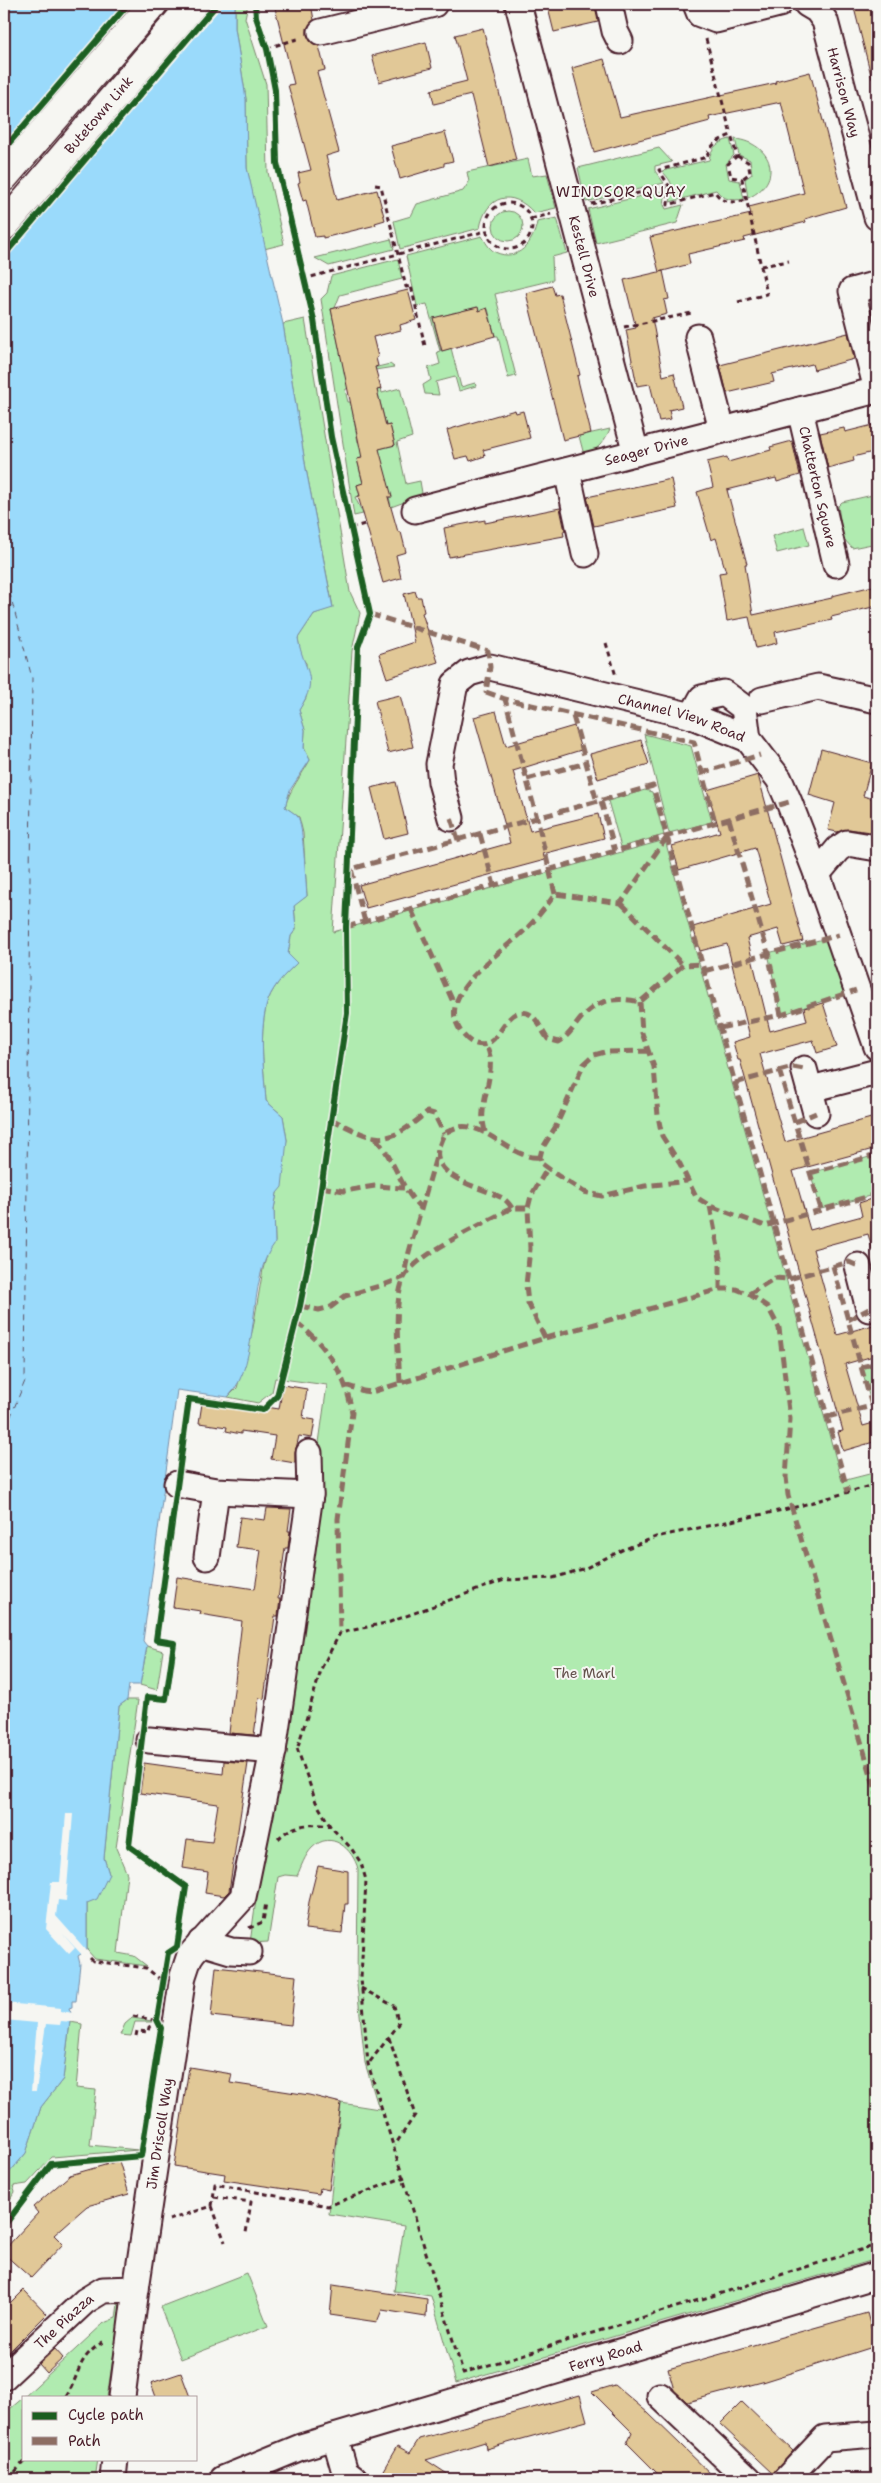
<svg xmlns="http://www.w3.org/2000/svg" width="881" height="2483" font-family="'Shantell Sans',sans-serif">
  <rect width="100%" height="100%" fill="#f6f6f2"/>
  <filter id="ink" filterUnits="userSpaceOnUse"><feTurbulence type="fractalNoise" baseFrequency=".02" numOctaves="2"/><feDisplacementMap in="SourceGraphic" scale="10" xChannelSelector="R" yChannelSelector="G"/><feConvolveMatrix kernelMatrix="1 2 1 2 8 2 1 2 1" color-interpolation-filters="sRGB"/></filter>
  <g filter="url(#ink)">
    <path fill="#b0ebb0" stroke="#7d856e" d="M235,4H248L245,18L266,84L268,172L284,244L264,249L247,168L246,99L235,28Z
      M730,139L734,155L726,164L729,179L740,181L744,199C732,201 724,200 716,190L670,202C674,186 673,183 662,171L709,160C711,147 718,142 730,139Z
      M735,139C772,143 785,181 748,198L745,179L752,174L750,160L739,155Z
      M659,148L672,162L655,166V171L664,183L586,202L578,168Z
      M528,159L532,176L547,174L556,208L534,213C512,188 486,195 480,228L400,249L394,221L411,216L417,204L463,191L469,182L467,172Z
      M666,190L664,205L666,209L683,205L677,223L596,243L588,209Z
      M493 226a15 15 0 1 1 30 0a15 15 0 1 1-30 0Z
      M557,218L567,253L552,257L553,280L495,294L516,376L508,378L498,336H495L488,309L479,311L477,307L466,310L457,316L456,312L443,316V320L434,323L441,351L451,348L461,387L475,383L476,386L459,391L455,377L436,382L439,395L425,394L423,385L431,380L428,368L440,364L437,352L440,351L427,304L417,306L406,256L482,236C485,241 489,249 495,252C518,263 534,242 537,222Z
      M391,239L394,249L329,266L315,258Z
      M398,259L402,279L340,295L335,308L331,309L339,346L348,374L390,364L394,367L375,370L345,390L348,402H351L358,442H363L366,452L395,445L390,425L386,426L377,390L381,389L382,393L400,388L412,437L397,442L406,484L420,481L422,493L418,497L391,507L389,497H391L374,455L357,459L363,483L357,485L360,496L355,497L363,514L354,516L321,299L327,293L331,276Z
      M305,319L350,592L360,613L352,651L333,932L665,840L842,1481L877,1472V2259L456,2383L431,2296L394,2291L404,2226L329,2214L341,2103L379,2109L365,2063L357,1985L358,1869C353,1849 331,1829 312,1848C305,1855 301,1867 297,1876L285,1875L278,1877L268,1942L250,1943L327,1385L275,1378L272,1392L258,1403L228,1397L237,1388L253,1328L263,1269L268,1251L275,1242L274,1209L287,1140L283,1116L266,1101C264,1071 259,1037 266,1007C270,989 284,975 297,963L288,954L291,936L296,929L294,905L307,896L303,833L299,817L285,807C290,788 301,777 310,760L304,748L305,730L299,710L306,698V663L301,657L298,638L314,614L333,607L306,469L283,324Z
      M610,429C604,442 598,450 584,455L579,436Z
      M877,494V543L852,548L843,538L838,506L842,502Z
      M804,527L809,545L777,553L772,536Z
      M644,734L691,746L712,822L669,833Z
      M645,790L652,792L664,835L621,847L608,801Z
      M839,935L856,990L781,1015L768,953Z
      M877,1155V1194L821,1209L810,1173Z
      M877,1363V1405L872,1406L861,1367Z
      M147,1646L163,1651L157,1690L140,1685Z
      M127,1700H138L116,1848L127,1874L118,1953L134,1956L147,1966L95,1959L87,1950V1903L109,1874L104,1858L119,1706Z
      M132,2018L152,2021V2022H135L131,2036L120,2035L125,2024Z
      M70,2022L82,2024L76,2088L96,2090L90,2145L138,2150L52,2157L27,2184L13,2186L15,2192L4,2208V2179L26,2153L41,2107L63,2079Z
      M247,2273L268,2326L181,2359L160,2307Z
      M118,2304L121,2307L107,2397H24L104,2323L116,2318Z
      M24,2397V2459H98L95,2479H4V2414Z"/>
    <path fill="#9adafb" stroke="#7a8fa8" d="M4,4H235V28L246,99L247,168L283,324L306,469L333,608L314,614L298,638C303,671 321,676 299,710L305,730L304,748L310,760L290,790L285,807C289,810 295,813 298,817C303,823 306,884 307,896L294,906L296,929L291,936L288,954L297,963C284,975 270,989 266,1007C259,1037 264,1071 266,1101L283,1116L287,1140L282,1187L277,1193L274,1209L275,1243C245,1279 263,1362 228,1397L177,1390L143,1641L147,1646L140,1685H129L127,1700L119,1706L104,1858L109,1874L97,1899L87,1903V1950L78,1956L80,1964L76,2001H72V2007L69,2008L71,2013L63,2079L41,2107L26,2153L4,2179Z"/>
    <path fill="#f6f6f2" d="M122,4H224L4,261V143Z
      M66,1814H73L66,1901L58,1900L56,1916L88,1952L83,1956L61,1932L75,1948L69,1954L46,1929L51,1882H60Z
      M4,2003L61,2008V2011L73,2013L72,2022L61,2021L60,2025L46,2024L36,2091H31L37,2023L4,2020Z"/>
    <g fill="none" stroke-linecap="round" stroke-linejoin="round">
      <path stroke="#5e4e5f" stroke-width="1" stroke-dasharray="6 5" stroke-linecap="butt" d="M4,571L32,678L25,1381L4,1433"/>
    </g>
    <path fill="#e1c897" stroke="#4a1f2b" d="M274,4H311L314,20L307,28V35L311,42L319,46L325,70L317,72L339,152L326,156L337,200L377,190L385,220L375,223L376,225L323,238V236L315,237L306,200L303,201L298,183L300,182L298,173L311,170L288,85L294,84Z
      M547,4H595L598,22L554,32Z
      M853,4H877V78L872,79Z
      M483,28L516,160L489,167L471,95L434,104L431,90L467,81L455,35Z
      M426,42L432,68L379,82L372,56Z
      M604,59L620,117L776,83L775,81L810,72L846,207L805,219L806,222L744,238L745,241L688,254L690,264L659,272L650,237L751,214L749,207L804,193L781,102L709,117L710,121L594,152L572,68Z
      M445,132L453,161L444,163V166L400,179L391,146Z
      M663,271L669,299L664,300L667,314L652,318L663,376L674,373L682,407L669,410L671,419L659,421L650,384L637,386L626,330L636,328L624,280Z
      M552,286L555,295L560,294L580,375L577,376L591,433L563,440L526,293Z
      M408,290L416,320L400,325L401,330L373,337L378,357L376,358L378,366L375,367L381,389L377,390L386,426L390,425L395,445L379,449L392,497H388L398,532H401L406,552L396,555L401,578L383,583L358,496H360L357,485L363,483L357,459L362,458L331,309Z
      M478,307L479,311L487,308L495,336L442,351L433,318Z
      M848,333L854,359L814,370L812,364L772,374L774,382L727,393L720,365Z
      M515,410L516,413L523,411L530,438L483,450L485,456L470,461L468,456L455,459L447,430Z
      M877,424V451L853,457L854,461L828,468L820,433L844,428L845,432Z
      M792,441L800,475L777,482L776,478L727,490L747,564H745L753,615L832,598V596L877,585V606L831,617L832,620L775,632L777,643L756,648L749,617L727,621L719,573L726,572L716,538L711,540L697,492L713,487L707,462L727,457L728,462L771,450L770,447Z
      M671,479L677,508L594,526L587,497Z
      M560,508L565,531H563L564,536L449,557L444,528L485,520V523Z
      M415,591L417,597H421L424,612L422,613L438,662L387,678L379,654L415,642L404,594Z
      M400,695L413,747L388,753L375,701Z
      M496,711L506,746L574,726L581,750L513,771L530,831L598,814L604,838L543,854L545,860L366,908L359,885L510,843L474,717Z
      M641,740L649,764L598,779L590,754Z
      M821,749L872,763L863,796L877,800V833L849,829L837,832L828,830L835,803L809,795Z
      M758,775L803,941L783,946L778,929L747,938L770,1031L807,1021L804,1008L823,1003L837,1047L817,1053L813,1040L760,1054L785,1142L871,1118L877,1141V1148L793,1171L810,1230L862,1216L859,1203L877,1197V1251L873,1252L868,1234L813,1249L837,1335L877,1324V1355L845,1364L863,1426L877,1422V1441L843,1451L838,1432L843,1431L740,1060H738L733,1042L750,1037L727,944L700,951L693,927L771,904L755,848L679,870L672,846L720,832L707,790Z
      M396,782L408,833L384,839L371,788Z
      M283,1385L307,1389L303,1418L315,1420L312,1438L299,1436L295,1453V1463L271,1459L275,1436L241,1431V1434L226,1431L227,1427L199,1423L203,1397L279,1409Z
      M267,1508L291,1509L288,1531H290L288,1548H285L278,1599H280L278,1616H275L264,1699L259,1698L254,1735L229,1733L242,1621L200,1614L201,1611L173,1607L177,1577L255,1589L261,1550L236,1547L240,1517L265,1520Z
      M224,1761L248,1763L229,1891L224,1896L205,1893L208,1872L183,1868L187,1839L212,1842L218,1804L140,1793L144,1763L223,1774Z
      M318,1866L348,1871V1904H345L342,1933L305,1929L309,1902Z
      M216,1967L296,1976L291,2025L211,2016Z
      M189,2067L232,2074L230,2083L309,2095L341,2103L329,2190L320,2188L319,2194L224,2180L225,2174L174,2166Z
      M119,2161L129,2194L87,2206L80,2212L54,2235L63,2244L31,2278L4,2254V2250L38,2213L33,2207L70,2175Z
      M333,2285L427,2299L426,2317L382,2310L377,2322L330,2315Z
      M24,2290L47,2314L4,2357V2310Z
      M867,2313L876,2346L762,2382L687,2402L674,2390L668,2369Z
      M55,2349L63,2358L47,2373L39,2364Z
      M181,2373L190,2397H156L151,2383Z
      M615,2385L648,2413L716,2479H663L627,2443L632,2432L592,2392Z
      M580,2395L587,2421L486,2449L485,2442L426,2460L455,2479H395L382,2472L397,2446L410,2453L419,2439Z
      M742,2402L793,2451L773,2474L720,2424Z"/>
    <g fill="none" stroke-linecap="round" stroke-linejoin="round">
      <defs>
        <g id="minor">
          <path id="s1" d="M518,4L636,453"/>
          <path d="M609,4L615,31L620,41"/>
          <path d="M696,4L700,14L716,20L779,4"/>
          <path id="s2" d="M807,4L817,10L825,21L877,217"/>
          <path d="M321,32L434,4"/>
          <path d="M698,337L722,430"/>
          <path d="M877,390L852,291L877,284"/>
          <path id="s3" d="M800,410L836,564"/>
          <path d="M567,471L585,554"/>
          <path id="s4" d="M415,510L877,390"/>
          <path d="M762,700L818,687L877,700"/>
          <path d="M692,716L702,698L724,693L744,708L748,739"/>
          <path id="s5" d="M451,818L441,782L439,764L455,684L469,673L490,667L692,716L748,739L779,779L789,802L817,874L877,1047"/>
          <path d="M817,874L838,849L847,843L877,848"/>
          <path d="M804,1069L816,1113"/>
          <path d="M811,1089L877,1072"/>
          <path d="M858,1266L869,1309"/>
          <path d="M177,1484L216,1491L310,1495"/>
          <path d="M207,1557L216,1491"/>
          <path d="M149,1740L273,1751"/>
          <path d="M201,1942L231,1951L249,1952"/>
          <path id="s6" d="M4,2377L85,2301L103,2290L136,2289"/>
          <path d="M660,2396L748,2479"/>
          <path id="s7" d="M122,2397L136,2289L183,1976L189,1958L193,1952L243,1897L273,1751L310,1495L309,1453"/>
          <path d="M335,2437L345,2472L354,2479"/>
          <path d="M113,2479L115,2459"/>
          <path id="s8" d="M223,2479L301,2447L877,2275"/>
          <path d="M786,2479L825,2438L877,2434"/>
        </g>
        <g id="major">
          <path d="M4,177L153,4"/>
          <path id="s9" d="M4,226L193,4"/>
        </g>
      </defs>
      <use href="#minor" stroke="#4a1f2b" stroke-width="29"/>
      <use href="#major" stroke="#4a1f2b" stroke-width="31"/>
      <path stroke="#4a1f2b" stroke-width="3" stroke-dasharray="5 4" stroke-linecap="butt" d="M706,39L731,135
        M267,48L301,38
        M737,156L748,162L750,173L742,179
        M375,185L381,186L406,287L411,286L425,346
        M486 226a23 23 0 1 1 46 0a23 23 0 1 1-46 0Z
        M591,204L669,186
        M531,219L551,214
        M761,266L789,261
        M303,279L486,231
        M738,302L767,294L742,179L731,177L728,164L737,156L731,135C719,140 710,144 707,157L659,170L669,186L668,205L715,192C723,204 734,203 747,200
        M624,327L692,313
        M351,528L365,524
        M606,643L616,676
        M298,1746L322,1667L340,1633L390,1622L504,1580L553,1578L586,1568L622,1550L656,1537L792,1508L877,1484
        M297,1748L316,1802L330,1826L351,1848L361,1863L366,1880L361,1978L368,2064L463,2373L877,2245
        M278,1839C292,1824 311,1823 330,1826
        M249,1928L263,1922L266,1902
        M90,1958L93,1961L146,1968L160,1979
        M361,1988L394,2006L399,2024L369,2063
        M133,2016L154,2020
        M136,2036L137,2031L148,2032L149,2027L153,2025
        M389,2038L415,2115L395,2145
        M214,2197L251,2202L246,2233
        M212,2206L225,2242
        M169,2220L212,2206L215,2184L328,2206L405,2177
        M4,2226L51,2164L133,2157
        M66,2397C82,2371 75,2359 106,2340
        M9,2479L26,2459"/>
      <use href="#minor" stroke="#f6f6f2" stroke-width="25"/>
      <use href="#major" stroke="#f6f6f2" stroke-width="28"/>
      <path stroke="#8d6e63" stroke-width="5" stroke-dasharray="10 5" stroke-linecap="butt" d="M370,614L488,651L490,667L486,692L505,699
        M573,716L597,802
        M701,773L760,755
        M527,779L586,763
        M601,801L615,851
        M451,818L458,840
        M729,819L768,953L781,1015
        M480,834L494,885
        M667,837L621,903L555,894C546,907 537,918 526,929C504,951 444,988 456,1022C459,1030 465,1039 473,1043C501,1055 502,1005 527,1013C537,1016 542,1032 548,1039L559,1042C568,1036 572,1030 578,1022C595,1000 613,996 640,1002L683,965L702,964
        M555,894L537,818L505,699L694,742L715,822
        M621,903L683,965
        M411,909L454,1004
        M365,922L351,869L653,786L848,1492
        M346,927L789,802
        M704,971L839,935
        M640,1002L642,1033L654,1067L658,1116L662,1136L680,1164L696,1197L710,1206L765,1226L877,1194
        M720,1028L781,1015L856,990
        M649,1051L605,1052L594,1055L584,1064L556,1126L542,1149L540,1157L542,1164L557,1175L584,1192L602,1196L645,1186L687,1181
        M779,1070L821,1209
        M735,1083L793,1067L804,1069
        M331,1119C377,1142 385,1148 427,1112L434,1114L444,1134
        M795,1122L816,1113
        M485,1132C484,1126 482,1119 483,1112C484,1092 497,1063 486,1045
        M376,1139C396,1161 400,1189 422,1209
        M810,1173L877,1155
        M321,1187L344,1191L375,1186L404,1188
        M710,1206L720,1258V1289
        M512,1208C510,1205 507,1201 504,1199C487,1188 428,1179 439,1146C442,1140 442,1134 449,1131C479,1112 510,1161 540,1157
        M833,1266L872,1406
        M749,1294L775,1278L789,1279L849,1262L858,1266
        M300,1306L319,1310L331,1307L345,1296L386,1284L404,1277L407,1259L438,1150
        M848,1320L869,1309
        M296,1322C327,1346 346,1374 352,1413L338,1519L340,1633
        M545,1338L528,1303L526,1285L530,1249L528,1208L531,1196L547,1169
        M861,1367L877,1363
        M400,1383C399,1356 392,1299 405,1276C417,1255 475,1228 498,1215L512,1208H528
        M345,1385L363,1391L372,1392L545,1338L720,1289H736L749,1294L768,1307L779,1328L790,1419L786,1477L788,1495L877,1795
        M827,1417L876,1405"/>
      <defs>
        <path id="cycleway" d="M4,149L128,4
          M4,255L217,4
          M4,2226L51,2164L141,2156L161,2028L157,2020L168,1953L177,1947L186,1887L129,1846L147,1697L166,1699L174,1643L156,1640L189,1399L263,1410L277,1396L300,1306L316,1223L347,1013L346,927L358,647L370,614L331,437L314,320L277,163L275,90L267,49L256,17L255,4"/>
      </defs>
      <use href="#cycleway" stroke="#f6f6f2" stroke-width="9"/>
      <use href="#cycleway" stroke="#1b5e20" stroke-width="6"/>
    </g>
  </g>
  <g text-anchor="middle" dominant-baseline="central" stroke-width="4" stroke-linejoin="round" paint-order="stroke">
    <g font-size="14" fill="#4a1f2b" stroke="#f6f6f2">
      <text stroke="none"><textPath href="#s2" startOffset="99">Harrison Way</textPath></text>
      <text stroke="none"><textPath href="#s9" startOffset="146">Butetown Link</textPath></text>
      <text stroke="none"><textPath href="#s1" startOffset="261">Kestell Drive</textPath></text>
      <text stroke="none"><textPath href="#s4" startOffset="239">Seager Drive</textPath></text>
      <text stroke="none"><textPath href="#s3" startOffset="79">Chatterton Square</textPath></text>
      <text stroke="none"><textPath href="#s5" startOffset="375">Channel View Road</textPath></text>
      <text stroke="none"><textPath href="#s7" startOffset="266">Jim Driscoll Way</textPath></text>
      <text stroke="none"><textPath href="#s6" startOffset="82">The Piazza</textPath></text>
      <text stroke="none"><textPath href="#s8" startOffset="402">Ferry Road</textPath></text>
    </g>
    <g font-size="14" fill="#64524c" stroke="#f6f6f2">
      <text x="584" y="1673">The Marl</text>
    </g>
    <g font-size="15" letter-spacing="1" fill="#4a1f2b" stroke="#f6f6f2">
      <text x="621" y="192">WINDSOR QUAY</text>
    </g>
  </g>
  <rect width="881" height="2483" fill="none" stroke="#f6f6f2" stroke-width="20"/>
  <rect x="10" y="10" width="861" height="2463" fill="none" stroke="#4a1f2b" stroke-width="2" filter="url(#ink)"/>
  <rect x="22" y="2396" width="175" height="65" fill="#f6f6f2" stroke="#b1a0a2"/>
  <rect x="32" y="2412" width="25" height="8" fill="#1b5e20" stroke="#b1a0a2"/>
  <text x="68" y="2420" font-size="15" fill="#4a1f2b">Cycle path</text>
  <rect x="32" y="2437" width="25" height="8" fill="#8d6e63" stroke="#b1a0a2"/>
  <text x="68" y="2446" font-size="15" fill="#4a1f2b">Path</text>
</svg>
